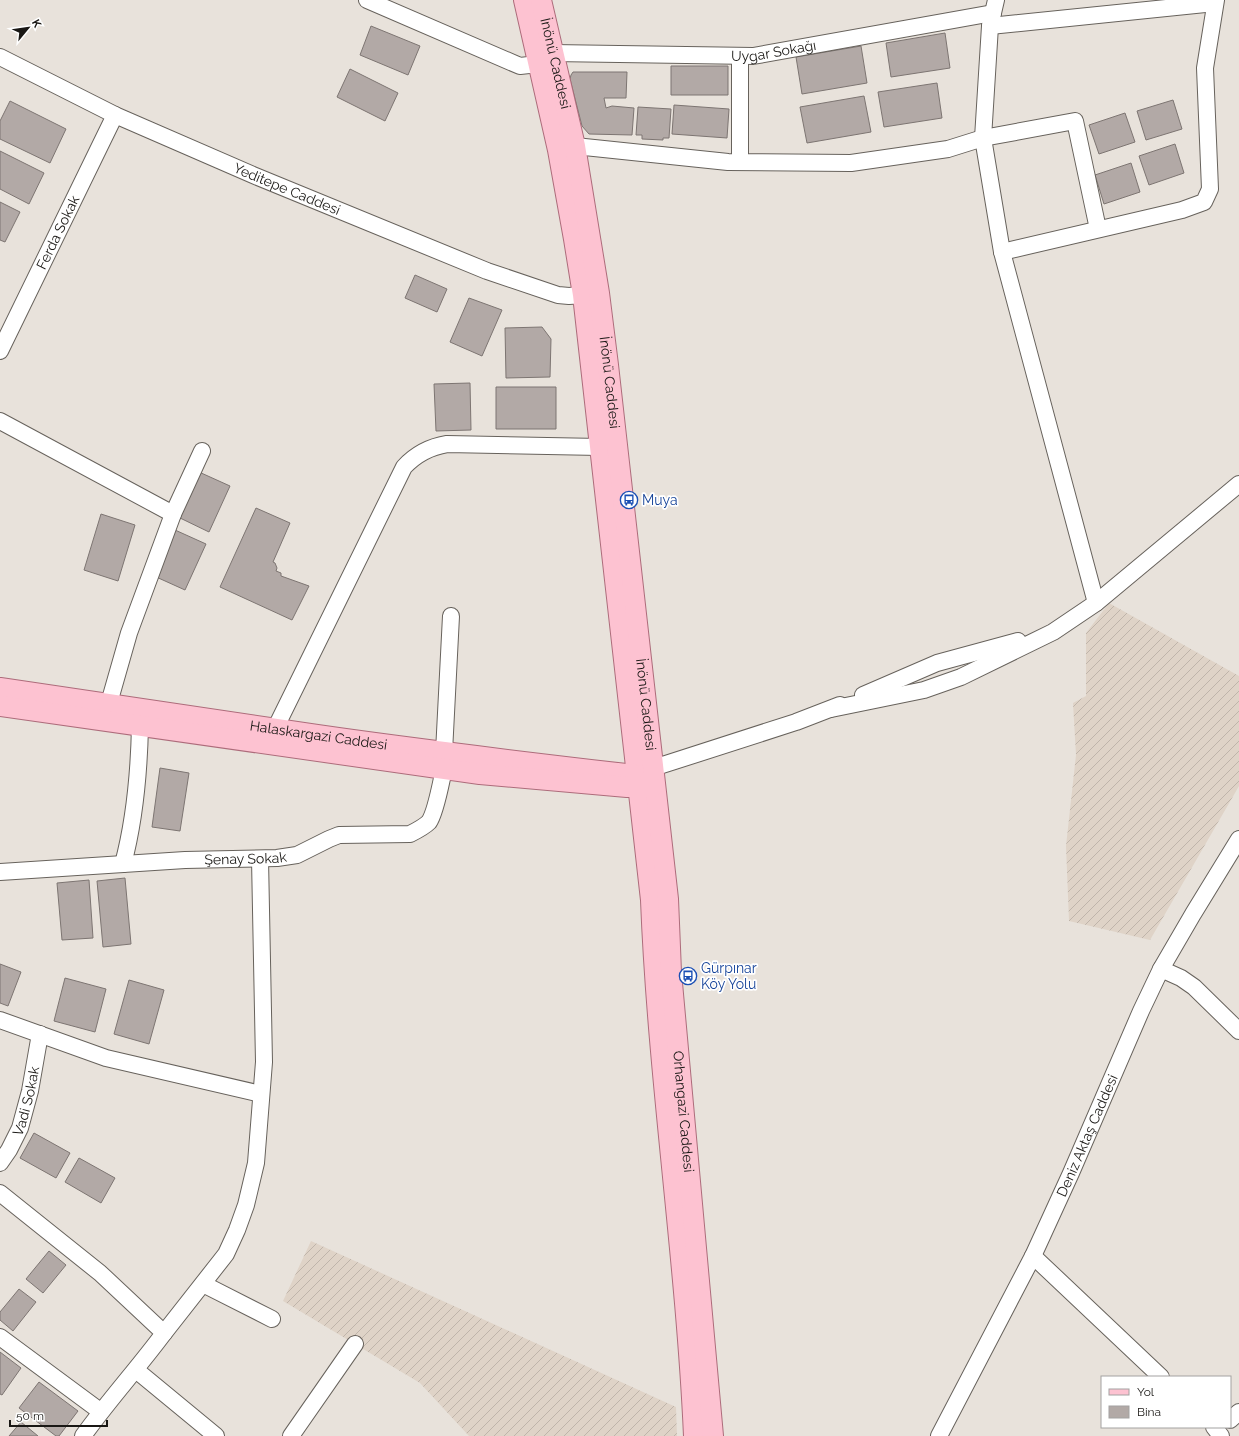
<svg xmlns="http://www.w3.org/2000/svg" width="1239" height="1436" font-family="Raleway,sans-serif">
  <defs>
    <pattern id="industrial-furrows" width="10" height="10" patternUnits="userSpaceOnUse"><rect width="10" height="10" fill="#dfd3c7"/><path d="M-1 1l2-2M0 10L10 0M9 11l2-2" fill="none" stroke="#bfb4aa"/></pattern>
  </defs>
  <rect width="100%" height="100%" fill="#e8e2db"/>
  <path fill="url(#industrial-furrows)" d="M1109,603L1239,676V786L1150,940L1069,921L1066,846L1076,755L1073,703L1086,696V633Z
    M311,1241L676,1407L677,1436H469L420,1383L283,1301Z"/>
  <path fill="#b2a9a6" stroke="#7d7572" d="M371,26L420,46L408,75L360,55Z
    M945,33L950,68L891,77L886,43Z
    M861,46L867,83L802,94L796,57Z
    M671,66H728V95H671Z
    M350,69L398,93L385,121L337,97Z
    M573,72H627L626,98H604L606,108L612,106L634,108L632,135L589,134L582,126L570,79L571,75Z
    M937,83L942,118L884,127L878,92Z
    M864,96L871,132L807,143L800,107Z
    M1173,100L1182,129L1146,140L1137,111Z
    M10,101L66,129L50,163L0,139V121Z
    M674,105L729,109L727,138L672,134Z
    M638,107L671,109L669,138H663V140L642,139V135H636Z
    M1125,113L1135,142L1099,154L1089,125Z
    M1175,144L1184,173L1149,185L1139,156Z
    M0,151L44,173L29,204L0,189Z
    M1131,163L1140,192L1104,204L1095,175Z
    M0,202L20,212L5,242L0,240Z
    M415,275L447,289L437,312L405,298Z
    M469,298L502,310L482,356L450,342Z
    M542,327L551,339L550,377L506,378L505,328Z
    M470,383L471,430L436,431L434,384Z
    M496,387H556V429H496Z
    M199,472L230,486L209,532L178,517Z
    M256,508L290,523L273,562L275,563L277,568L276,571L281,573V576L309,586L292,620L220,587Z
    M101,514L135,525L118,581L84,570Z
    M175,530L206,544L185,590L154,576Z
    M160,768L189,773L180,831L152,827Z
    M125,878L131,944L103,947L97,881Z
    M89,880L93,938L62,940L57,883Z
    M0,964L21,972L8,1006L0,1003Z
    M65,978L106,989L95,1032L54,1021Z
    M129,980L164,990L149,1044L114,1034Z
    M34,1133L70,1153L56,1178L20,1158Z
    M79,1158L115,1178L101,1203L65,1182Z
    M49,1251L66,1265L43,1293L26,1279Z
    M19,1289L36,1302L13,1331L0,1320V1312Z
    M0,1352L21,1368L2,1395L0,1394Z
    M39,1382L78,1411L59,1436H56L19,1408Z
    M21,1422L38,1436H9Z"/>
  <g fill="none" stroke-linecap="round" stroke-linejoin="round">
    <defs>
      <g id="minor">
        <path d="M367,0L520,66L538,64"/>
        <path d="M996,0L990,26L983,138L1002,252L1096,603"/>
        <path d="M990,26L1215,3"/>
        <path id="s1" d="M552,53L753,56L993,13"/>
        <path id="s2" d="M0,57L115,115L253,175L487,271L558,295L569,296L583,295"/>
        <path d="M565,148L575,146L728,162L851,163L948,149L983,138L1075,121L1098,229"/>
        <path d="M740,162V56"/>
        <path d="M1002,252L1182,210L1204,202L1210,189L1205,68L1216,0"/>
        <path id="s3" d="M0,351L115,115"/>
        <path d="M0,421L173,514"/>
        <path d="M863,695L937,663L1018,641"/>
        <path d="M831,709L924,690L961,677L1053,632L1096,603L1239,484"/>
        <path d="M107,715L109,703L129,633L173,514L202,451"/>
        <path d="M275,729L404,467C416,454 429,447 447,444L600,447"/>
        <path d="M444,752L451,616"/>
        <path d="M653,768L796,722L840,705"/>
        <path d="M123,864C135,819 139,773 140,726"/>
        <path id="s4" d="M0,872L185,860L277,858L297,855L329,839L339,835L410,834C416,831 424,827 429,822C436,812 441,782 444,769"/>
        <path d="M1161,969L1181,978L1194,987L1239,1031"/>
        <path d="M0,1020L106,1058L261,1094"/>
        <path id="s5" d="M0,1163L9,1150L20,1128L30,1091L40,1034"/>
        <path d="M0,1193L100,1273L164,1333C138,1368 108,1401 83,1436"/>
        <path d="M1033,1256L1161,1377"/>
        <path d="M203,1284L272,1319"/>
        <path d="M164,1333L226,1254L237,1230L246,1205L256,1163L264,1062L260,859"/>
        <path d="M0,1337L100,1411"/>
        <path d="M136,1370L216,1436"/>
        <path d="M1230,1420L1239,1412"/>
        <path d="M1214,1427L1221,1436"/>
        <path d="M291,1436L355,1344"/>
        <path id="s6" d="M939,1436L1033,1256L1071,1173L1141,1011L1161,969L1193,914L1239,839"/>
      </g>
      <g id="major">
        <path d="M524,0L558,150L574,239L583,295L651,900C658,1079 686,1257 694,1436"/>
        <path id="s7" d="M541,0L575,146L599,293L608,365L668,899L671,972L713,1436"/>
        <path id="s8" d="M0,688C106,703 211,720 317,735C420,750 523,762 626,774L631,773"/>
        <path d="M0,706L480,774L627,787H652"/>
      </g>
    </defs>
    <use href="#minor" stroke="#67625c" stroke-width="18"/>
    <use href="#major" stroke="#ad6c7b" stroke-width="22"/>
    <use href="#minor" stroke="#fff" stroke-width="16"/>
    <use href="#major" stroke="#fdc2d1" stroke-width="20"/>
  </g>
  <defs>
    <symbol id="bus-ring" viewBox="-11 -11 22 22"><circle r="9.5" fill="#fff" stroke="#1a4fb4" stroke-width="1.5"/><path d="M-5-6H5V4H4V6H2V4H-2V6H-4V4H-5ZM-3.5-4V0h7V-4ZM-3.5 1.2v1.5H-2V1.2ZM2 1.2v1.5H3.5V1.2Z" fill="#1a4fb4"/></symbol>
  </defs>
  <g fill-rule="evenodd">
    <use href="#bus-ring" x="619" y="490" width="20" height="20"/>
    <use href="#bus-ring" x="678" y="966" width="20" height="20"/>
  </g>
  <g text-anchor="middle" dominant-baseline="central" stroke-width="3.5" stroke-linejoin="round" paint-order="stroke">
    <g font-size="14" fill="#191714" stroke="#fff">
      <text stroke="none"><textPath href="#s1" startOffset="222">Uygar Sokağı</textPath></text>
      <text stroke="none"><textPath href="#s7" startOffset="65">İnönü Caddesi</textPath></text>
      <text stroke="none"><textPath href="#s2" startOffset="316">Yeditepe Caddesi</textPath></text>
      <text stroke="none"><textPath href="#s3" startOffset="132">Ferda Sokak</textPath></text>
      <text stroke="none"><textPath href="#s7" startOffset="389">İnönü Caddesi</textPath></text>
      <text stroke="none"><textPath href="#s7" startOffset="713">İnönü Caddesi</textPath></text>
      <text stroke="none"><textPath href="#s8" startOffset="322">Halaskargazi Caddesi</textPath></text>
      <text stroke="none"><textPath href="#s4" startOffset="246">Şenay Sokak</textPath></text>
      <text stroke="none"><textPath href="#s5" startOffset="68">Vadi Sokak</textPath></text>
      <text stroke="none"><textPath href="#s7" startOffset="1122">Orhangazi Caddesi</textPath></text>
      <text stroke="none"><textPath href="#s6" startOffset="335">Deniz Aktaş Caddesi</textPath></text>
    </g>
    <g font-size="14" fill="#164399" stroke="#fff" text-anchor="start">
      <text x="642" y="500">Muya</text>
      <text x="701" y="968">Gürpınar<tspan x="701" dy="16">Köy Yolu</tspan></text>
    </g>
  </g>
  <rect x="1101" y="1376" width="130" height="52" fill="#ffffff" stroke="#a3a2a1"/>
  <rect x="1109" y="1389" width="20" height="6" fill="#fdc2d1" stroke="#a3a2a1"/>
  <text x="1137" y="1396" font-size="12" fill="#191714">Yol</text>
  <rect x="1109" y="1406" width="20" height="12" fill="#b2a9a6" stroke="#a3a2a1"/>
  <text x="1137" y="1416" font-size="12" fill="#191714">Bina</text>
  <g transform="translate(28 28) rotate(61)" stroke="#ffffff" stroke-width="3" paint-order="stroke">
  <path d="M0-3L7 15L0 10L-7 15Z" fill="#191714"/>
  <text y="-6" font-size="11" font-weight="bold" text-anchor="middle" fill="#191714">K</text>
  </g>
  <path d="M10 1420v6h97v-6" fill="none" stroke="#191714" stroke-width="2"/>
  <text x="16" y="1420" font-size="12" fill="#191714" stroke="#ffffff" stroke-width="3" paint-order="stroke">50 m</text>
</svg>
